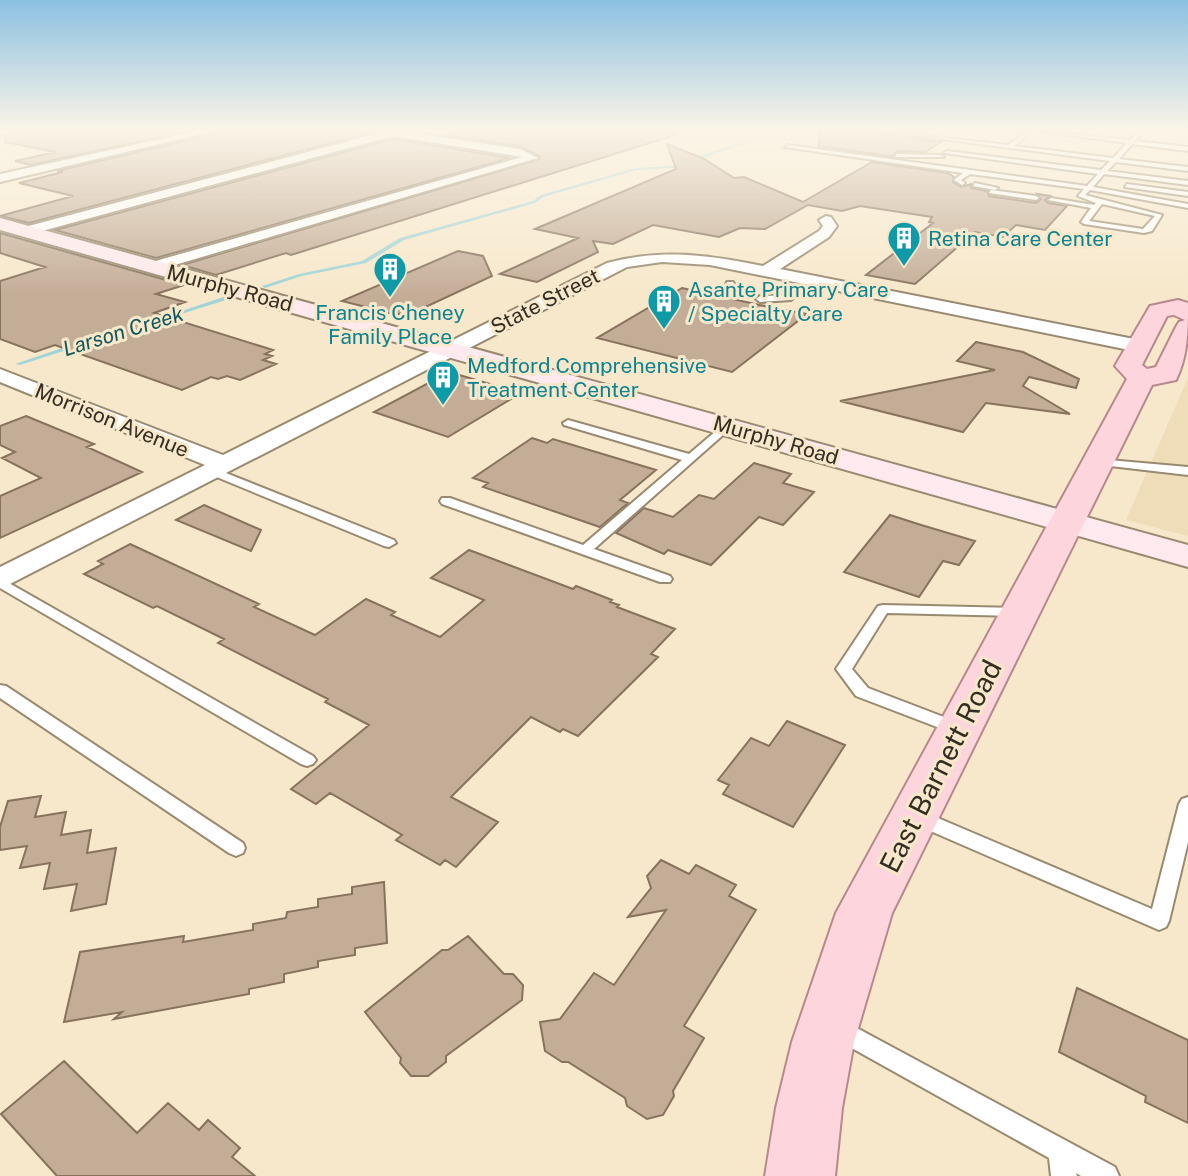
<svg xmlns="http://www.w3.org/2000/svg" width="1188" height="1176" font-family="'Public Sans',sans-serif">
  <rect width="100%" height="100%" fill="#f7e8cb"/>
  <path fill="#efddb9" d="M1188,378V536L1126,520Z"/>
  <g fill="none" stroke-linecap="round" stroke-linejoin="round">
    <path fill="#a2d3d6" fill-rule="evenodd" d="M778,131H782L694,161L690,167L636,170L543,197L535,203L404,240L366,263L302,276L265,288L262,286L299,274L362,261L400,238L533,201L541,195L636,168L688,165L692,159L702,155Z
      M227,296L230,298L229,299L159,321L154,320Z
      M77,343L80,345L79,346L20,365L15,364Z"/>
  </g>
  <path fill="#c4ad97" stroke="#87725d" stroke-width="2" d="M13,131H187L31,165L15,161L55,152L5,142V136Z
    M217,131H376L29,223L0,216L73,196L19,183L63,172L57,171L215,134Z
    M460,131H674L675,135L291,255L286,253L216,275L182,265L540,159L539,156L520,146L445,135Z
    M820,131H877L880,134L941,142L925,152L897,151L893,157L819,146Z
    M393,139L510,158L156,258L55,230Z
    M667,144L704,159L734,178L744,177L803,202L872,162L947,173L954,177L953,182L961,187L971,184V188L987,191L989,196L1036,203L1041,199L1037,194L1050,196L1045,200L1048,203L1067,206L1045,230L1016,225L1003,237L975,232L915,284L866,275L933,223L929,222L932,217L860,206L842,211L808,205L765,229L740,228L719,237L653,225L613,244L593,241L598,252L537,282L500,274L578,238L535,229L676,169Z
    M0,233L184,285L156,294L185,302L154,313L273,350L265,354L272,356L263,360L276,364L240,380L227,376L218,379L211,377L182,390L55,345L35,352L0,339V281L45,267L0,253Z
    M458,251L483,256L492,276L417,311L410,309L397,315L342,301Z
    M682,288L760,305L807,314L732,372L597,338Z
    M976,342L1023,352L1079,379L1076,388L1029,377L1023,386L1070,414L986,403L963,432L840,401L995,370L957,361Z
    M449,372L521,393L448,437L374,412Z
    M26,416L94,444L87,447L142,472L0,538V496L41,478L2,458L15,452L0,445V426Z
    M532,438L547,443L553,439L656,470L620,500L628,503L600,527L483,487L488,483L473,478Z
    M754,463L791,474L783,483L814,492L783,525L759,517L711,565L668,550L664,554L616,533L644,508L673,517L699,495L714,499Z
    M204,505L261,530L251,551L176,520Z
    M890,515L918,524L975,541L959,565L943,561L919,597L844,572Z
    M130,544L259,604L254,607L315,635L366,599L395,612L391,615L440,637L484,600L431,578L469,550L573,589L576,586L612,600L610,602L619,605L617,607L675,629L651,654L658,657L578,736L563,729L560,732L531,717L451,797L498,822L456,867L445,860L440,865L396,840L402,835L330,793L316,804L291,789L369,725L325,702L328,699L218,643L224,639L157,606L153,608L84,574L103,564L98,561Z
    M787,721L845,745L793,827L723,794L729,785L718,780L751,738L769,746Z
    M41,796L35,817L66,812L61,835L91,830L87,853L116,848L106,904L71,911L77,884L44,889L50,863L20,868L27,846L0,850V827L8,801Z
    M661,860L689,874L696,865L736,885L729,896L756,910L684,1026L704,1038L673,1091L674,1096L663,1115L647,1119L627,1106L625,1098L568,1062H562L545,1051L540,1022L560,1019L594,973L614,985L666,910L628,917L651,888L647,876Z
    M384,882L387,943L355,948V955L318,961V967L284,974V982L249,989V994L114,1019L122,1012L64,1022L80,952L184,936L183,942L253,930V924L286,918L287,912L318,907V899L352,894V887Z
    M468,936L504,974H513L523,985L522,1000L446,1056V1062L428,1076H411L400,1063L401,1058L365,1012L442,950H448Z
    M1077,988L1188,1040V1123L1145,1102L1146,1096L1059,1052Z
    M64,1061L137,1133L168,1103L199,1130L208,1120L240,1148L232,1157L255,1176H57L1,1114Z"/>
  <g fill="none" stroke-linecap="round" stroke-linejoin="round">
    <defs>
      <path id="lane" d="M880,131L1008,145L1027,131H1032L1014,146L1113,158L1127,143L1039,131L1130,140L1139,131H1143L1135,141L1188,147V151L1132,144L1119,159L1188,167V171L1116,162L1107,171L1188,181V185L1104,174L1093,187L1188,204V208L1090,190L1085,195L1162,215L1152,231L1144,233L1084,224L1081,222L1091,208L1048,200L1051,198L1094,205L1096,203L1078,196L1084,189L970,174L961,180L965,183L962,185L954,180L963,173L785,147L788,145L1087,186L1098,174L944,153L947,151L1101,170L1110,161ZM1102,204L1155,216L1143,229L1089,221Z
        M897,154L941,155L944,157H895Z
        M975,183L998,188L995,190L973,186Z
        M1127,184L1188,192V196L1125,187Z
        M991,190L1036,196L1039,198L1036,200L989,193Z
        M727,282H733L741,294L740,296H734L726,284Z
        M794,295L795,297L791,300L760,302L756,299L760,296Z
        M568,420L689,454L723,425L727,424L732,427L594,549L670,576L672,579L670,582H660L442,504L440,501L442,498H450L583,545L682,460L564,425L563,423Z
        M1097,459L1188,467V475L1093,464L1091,462Z
        M211,467L394,540L396,543L389,547L384,546L207,473L205,471Z
        M0,578L313,756L316,760L313,764L307,766L301,764L0,588Z
        M883,605L1018,608L1025,612L1018,616L887,613L852,669L868,688L962,724L964,728L962,732H950L856,696L836,669L878,606Z
        M0,685L6,686L243,843L245,848L243,853L236,856L229,853L0,698Z
        M1188,797V842L1169,921L1166,927L1159,930L912,823L910,818L912,813L919,811L926,813L1152,909L1179,804L1182,799Z
        M840,1019L1115,1167L1119,1176H1081L1076,1173L1077,1176H1051L1049,1158L832,1037L829,1030L832,1023Z"/>
      <path id="street" d="M197,131H214L0,182V174Z
        M378,131H401L520,149L538,158L151,272L143,267L145,264L522,157L393,136L31,234H21L19,231L21,228L379,133Z
        M826,216L831,217L837,226L829,237L780,269L1139,340L1148,346L1139,352L710,265L662,262L627,267L10,584L0,586V567L205,465L0,382V369L223,455L607,263C662,248 709,255 763,266L819,231L823,226L819,220Z"/>
      <path id="secondary" d="M0,131H10L0,135Z
        M0,218L1188,545V567L0,230Z"/>
      <path id="primary" d="M1178,300L1188,303C1188,330 1188,356 1176,380L1152,385L892,913L854,1042L842,1108L835,1176H765L776,1108L792,1042L836,913L1127,379L1115,366L1150,306ZM1174,315L1185,320L1179,322L1176,327L1156,367L1147,369L1142,365L1167,316Z"/>
    </defs>
    <use href="#lane" stroke="#988a70" stroke-width="4"/>
    <use href="#street" stroke="#988a70" stroke-width="4"/>
    <use href="#secondary" stroke="#988a70" stroke-width="4"/>
    <use href="#primary" stroke="#b6898d" stroke-width="4"/>
    <use href="#lane" fill="#fff" fill-rule="evenodd"/>
    <use href="#street" fill="#fff" fill-rule="evenodd"/>
    <use href="#secondary" fill="#feeaee" fill-rule="evenodd"/>
    <use href="#primary" fill="#fdd6dd" fill-rule="evenodd"/>
  </g>
  <linearGradient id="sky" x2="0" y2="1"><stop stop-color="#8cc0e1"/><stop offset="0.44" stop-color="#fbf5e8"/><stop offset="1" stop-color="#fbf5e8" stop-opacity="0"/></linearGradient>
  <rect width="1188" height="295" fill="url(#sky)"/>
  <defs>
    <symbol id="building-pin" viewBox="-11 -11 22 30"><path d="M0 17L-7.5 6A9.5 9.5 0 1 1 7.5 6Z" fill="#0f9aa8" stroke="#f7e8cb"/><path d="M-4-6H4V6H1V3H-1V6H-4ZM-2.5-4.3h1.7v1.8h-1.7ZM.8-4.3h1.7v1.8H.8ZM-2.5-1h1.7V.8h-1.7ZM.8-1h1.7V.8H.8Z" fill="#fff"/></symbol>
  </defs>
  <g fill-rule="evenodd">
    <use href="#building-pin" x="885" y="219" width="38" height="52"/>
    <use href="#building-pin" x="371" y="250" width="38" height="52"/>
    <use href="#building-pin" x="645" y="282" width="38" height="52"/>
    <use href="#building-pin" x="424" y="358" width="38" height="52"/>
  </g>
  <g text-anchor="middle" dominant-baseline="central" stroke-width="6" stroke-linejoin="round" paint-order="stroke">
    <g font-size="21" fill="#0d838f" stroke="#f7e8cb" text-anchor="start">
      <text x="928" y="238">Retina Care Center</text>
      <text x="688" y="289">Asante Primary Care<tspan x="688" dy="24">/ Specialty Care</tspan></text>
      <text x="390" y="312" text-anchor="middle">Francis Cheney<tspan x="390" dy="24">Family Place</tspan></text>
      <text x="467" y="365">Medford Comprehensive<tspan x="467" dy="24">Treatment Center</tspan></text>
    </g>
    <g font-size="21" fill="#332d22" stroke="#f7e8cb">
      <text transform="translate(230 288) rotate(15)">Murphy Road</text>
      <text transform="translate(545 301) rotate(-27)">State Street</text>
      <text transform="translate(112 420) rotate(22)">Morrison Avenue</text>
      <text transform="translate(776 440) rotate(16)">Murphy Road</text>
    </g>
    <g font-size="21" font-style="italic" fill="#11575b" stroke="#f7e8cb">
      <text transform="translate(123 331) rotate(-17)">Larson Creek</text>
    </g>
    <g font-size="28" fill="#332d22" stroke="#f7e8cb">
      <text transform="translate(940 766) rotate(-63)">East Barnett Road</text>
    </g>
  </g>
</svg>
